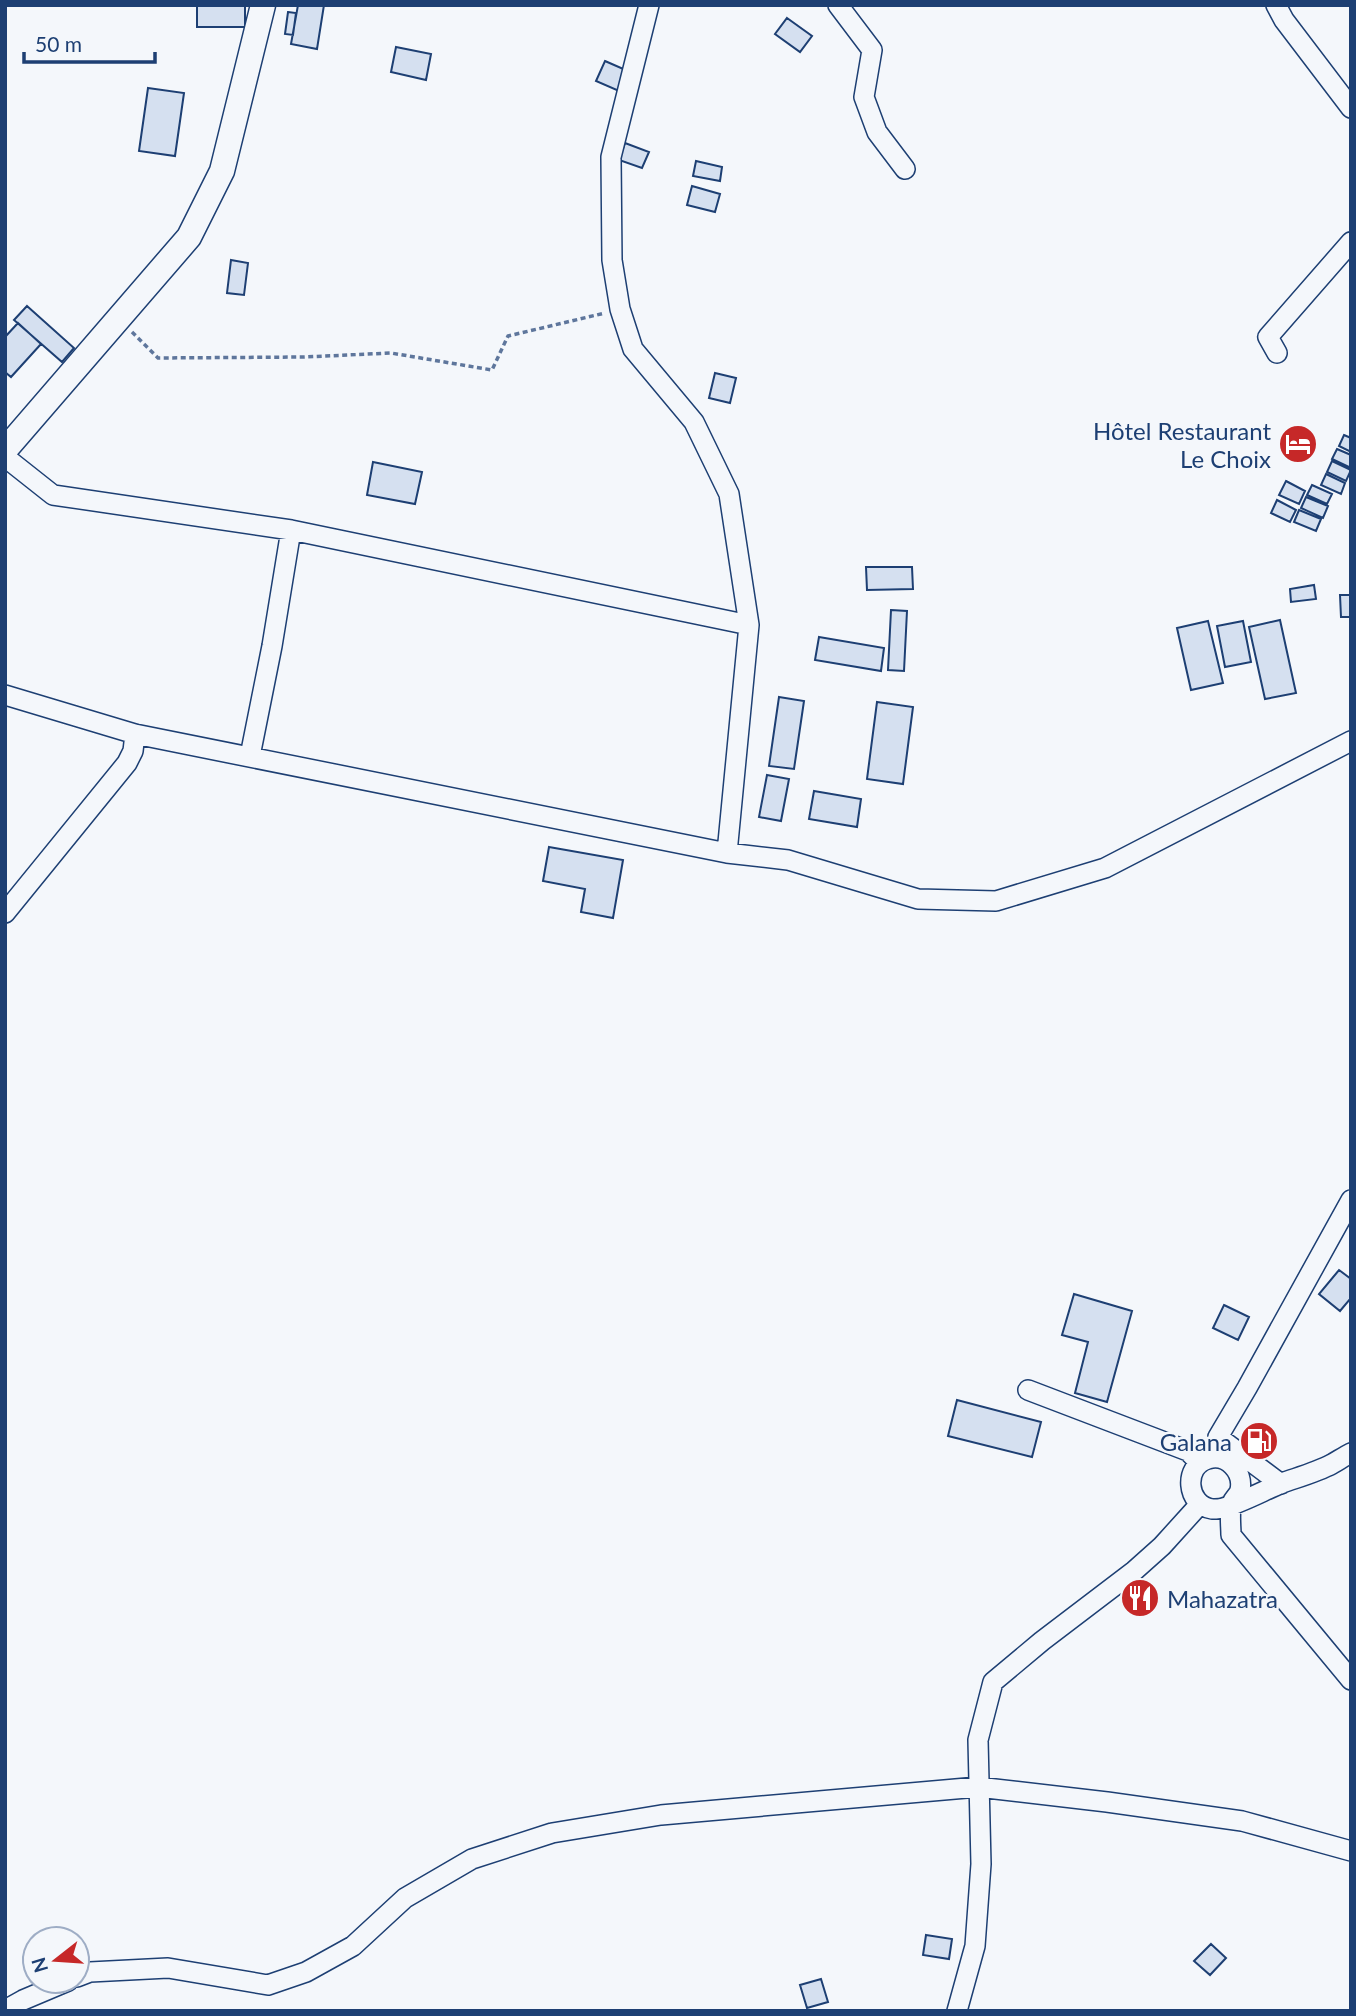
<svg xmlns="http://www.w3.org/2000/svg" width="1356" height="2016" font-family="Lato,sans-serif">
  <rect width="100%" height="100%" fill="#f4f7fb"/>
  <path fill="#d5e0f0" stroke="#1d3f73" stroke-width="2" d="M197,5H245V27H197Z
    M298,5H324L317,49L291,44Z
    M288,12L296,13L293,35L285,34Z
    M787,18L812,36L800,52L775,34Z
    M396,47L431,54L426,80L391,72Z
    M605,61L628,71L619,91L596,81Z
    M148,88L184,93L175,156L139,151Z
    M625,143L649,152L642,168L619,160Z
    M696,161L722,167L720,181L693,176Z
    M692,186L720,194L715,212L687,205Z
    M231,260L248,263L244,295L227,293Z
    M27,306L74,348L62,362L14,320Z
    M18,323L41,344L11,377L5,372V337Z
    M715,373L736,378L730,403L709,398Z
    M1344,435L1351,438V452L1339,446Z
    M1337,449L1351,455V468L1332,459Z
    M1332,461L1351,470L1346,481L1327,472Z
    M373,462L422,472L415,504L367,495Z
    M1326,474L1345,483L1341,494L1321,485Z
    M1286,481L1305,491L1299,504L1279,495Z
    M1312,485L1332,494L1327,504L1307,495Z
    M1306,497L1328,506L1323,518L1301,508Z
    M1277,500L1296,510L1290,522L1271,513Z
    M1299,510L1321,519L1316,531L1294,522Z
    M866,567H912L913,589L867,590Z
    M1314,585L1316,599L1291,602L1290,589Z
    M1340,595H1351V617H1341Z
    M891,610L907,611L904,671L888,670Z
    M1280,620L1296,693L1265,699L1249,627Z
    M1208,621L1223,683L1191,690L1177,628Z
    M1243,621L1251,662L1225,667L1217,626Z
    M819,637L884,648L881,671L815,660Z
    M779,697L804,701L794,769L769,766Z
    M877,702L913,707L903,784L867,779Z
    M767,775L789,779L781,821L759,817Z
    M814,791L861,799L857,827L809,819Z
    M549,847L623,860L613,918L581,912L585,889L543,881Z
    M1339,1270L1351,1279V1298L1340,1311L1319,1294Z
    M1074,1294L1132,1311L1107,1402L1075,1393L1088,1342L1062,1335Z
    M1224,1305L1249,1317L1238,1340L1213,1328Z
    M957,1400L1041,1422L1032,1457L948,1436Z
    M926,1935L952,1939L949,1959L923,1955Z
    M1211,1944L1226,1958L1210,1975L1194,1961Z
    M821,1979L828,2002L807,2008L800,1985Z"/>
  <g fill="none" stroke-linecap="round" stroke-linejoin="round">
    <defs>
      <path id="minor" d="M649,5L611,157L612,260L620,309L633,349L694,422L729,494L749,625
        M838,5L872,50L864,97L877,132L905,169
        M1276,5L1284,20L1351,108
        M1277,353L1268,337L1351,242
        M5,457L53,495L291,530L749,625L727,853
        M5,695L135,734L727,853L788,860L918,899L996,901L1105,868L1351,741
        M250,756L272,646L291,530
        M5,913L127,763L133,751L135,734
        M1028,1390L1188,1451L1200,1463
        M1218,1437L1281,1484
        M1351,1453C1345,1456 1339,1460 1332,1464C1317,1472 1299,1477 1282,1483C1263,1491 1243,1502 1223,1508C1220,1509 1215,1509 1212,1509C1186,1505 1183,1466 1208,1459C1227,1453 1244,1472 1240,1490C1239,1495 1234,1498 1232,1503C1229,1512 1231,1526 1231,1535L1351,1680
        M1219,1458L1218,1437L1247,1388L1351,1200
        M77,1977L90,1972L168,1968L268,1985L306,1972L353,1946L405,1898L472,1859L552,1833L661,1815L978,1787L1107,1802L1242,1821L1351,1851
        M5,2010L23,2000L68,1981
        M957,2011L975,1946L981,1864L978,1740L993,1682L1042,1641L1134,1571L1162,1546L1200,1504"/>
      <path id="major" d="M5,450L189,237L222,171L263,5"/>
    </defs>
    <use href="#minor" stroke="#1d3f73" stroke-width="22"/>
    <use href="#major" stroke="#1d3f73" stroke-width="27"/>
    <path stroke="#5e769c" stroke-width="3.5" stroke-dasharray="5 3.5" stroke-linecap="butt" d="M132,332L158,358L304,357L391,353L492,370L508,336L605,313"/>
    <use href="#minor" stroke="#f4f7fb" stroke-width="19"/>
    <use href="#major" stroke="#f4f7fb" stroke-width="24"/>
  </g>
  <defs>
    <symbol id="hotel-disc" viewBox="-11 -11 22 22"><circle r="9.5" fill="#c62828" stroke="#f4f7fb"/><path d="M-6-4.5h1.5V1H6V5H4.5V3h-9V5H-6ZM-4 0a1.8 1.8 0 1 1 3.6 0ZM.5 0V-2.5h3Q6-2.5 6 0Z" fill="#fff"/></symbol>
    <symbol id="fuel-disc" viewBox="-11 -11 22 22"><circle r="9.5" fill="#c62828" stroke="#f4f7fb"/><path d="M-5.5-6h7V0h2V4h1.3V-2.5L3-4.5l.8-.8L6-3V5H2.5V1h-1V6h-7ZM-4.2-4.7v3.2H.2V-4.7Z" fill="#fff"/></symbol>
    <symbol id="restaurant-disc" viewBox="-11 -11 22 22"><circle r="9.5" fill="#c62828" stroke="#f4f7fb"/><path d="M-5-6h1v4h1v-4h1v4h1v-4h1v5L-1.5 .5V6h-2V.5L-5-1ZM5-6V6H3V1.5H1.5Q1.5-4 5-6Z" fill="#fff"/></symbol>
  </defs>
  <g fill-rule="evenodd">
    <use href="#hotel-disc" x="1276" y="422" width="44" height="44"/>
    <use href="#fuel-disc" x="1237" y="1419" width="44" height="44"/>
    <use href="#restaurant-disc" x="1118" y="1576" width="44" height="44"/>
  </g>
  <g text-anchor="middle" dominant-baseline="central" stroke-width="5" stroke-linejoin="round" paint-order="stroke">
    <g font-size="24" fill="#1d3f73" stroke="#f4f7fb" text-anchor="end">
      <text x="1271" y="430">Hôtel Restaurant<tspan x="1271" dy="28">Le Choix</tspan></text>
      <text x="1232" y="1441">Galana</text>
      <text x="1167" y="1598" text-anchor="start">Mahazatra</text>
    </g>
  </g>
  <rect width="1356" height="2016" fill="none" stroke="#1d3f73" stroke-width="14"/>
  <g transform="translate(56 1960) rotate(253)"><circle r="33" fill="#f4f7fb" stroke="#9eadc5" stroke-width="2"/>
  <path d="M0-5L12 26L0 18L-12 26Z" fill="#c62828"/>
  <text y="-10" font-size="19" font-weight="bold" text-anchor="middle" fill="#1d3f73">N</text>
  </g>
  <path d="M24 52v10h131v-10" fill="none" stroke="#1d3f73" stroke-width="3.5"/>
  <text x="35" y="52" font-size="21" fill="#1d3f73" stroke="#f4f7fb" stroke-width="5" paint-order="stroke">50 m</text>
</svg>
